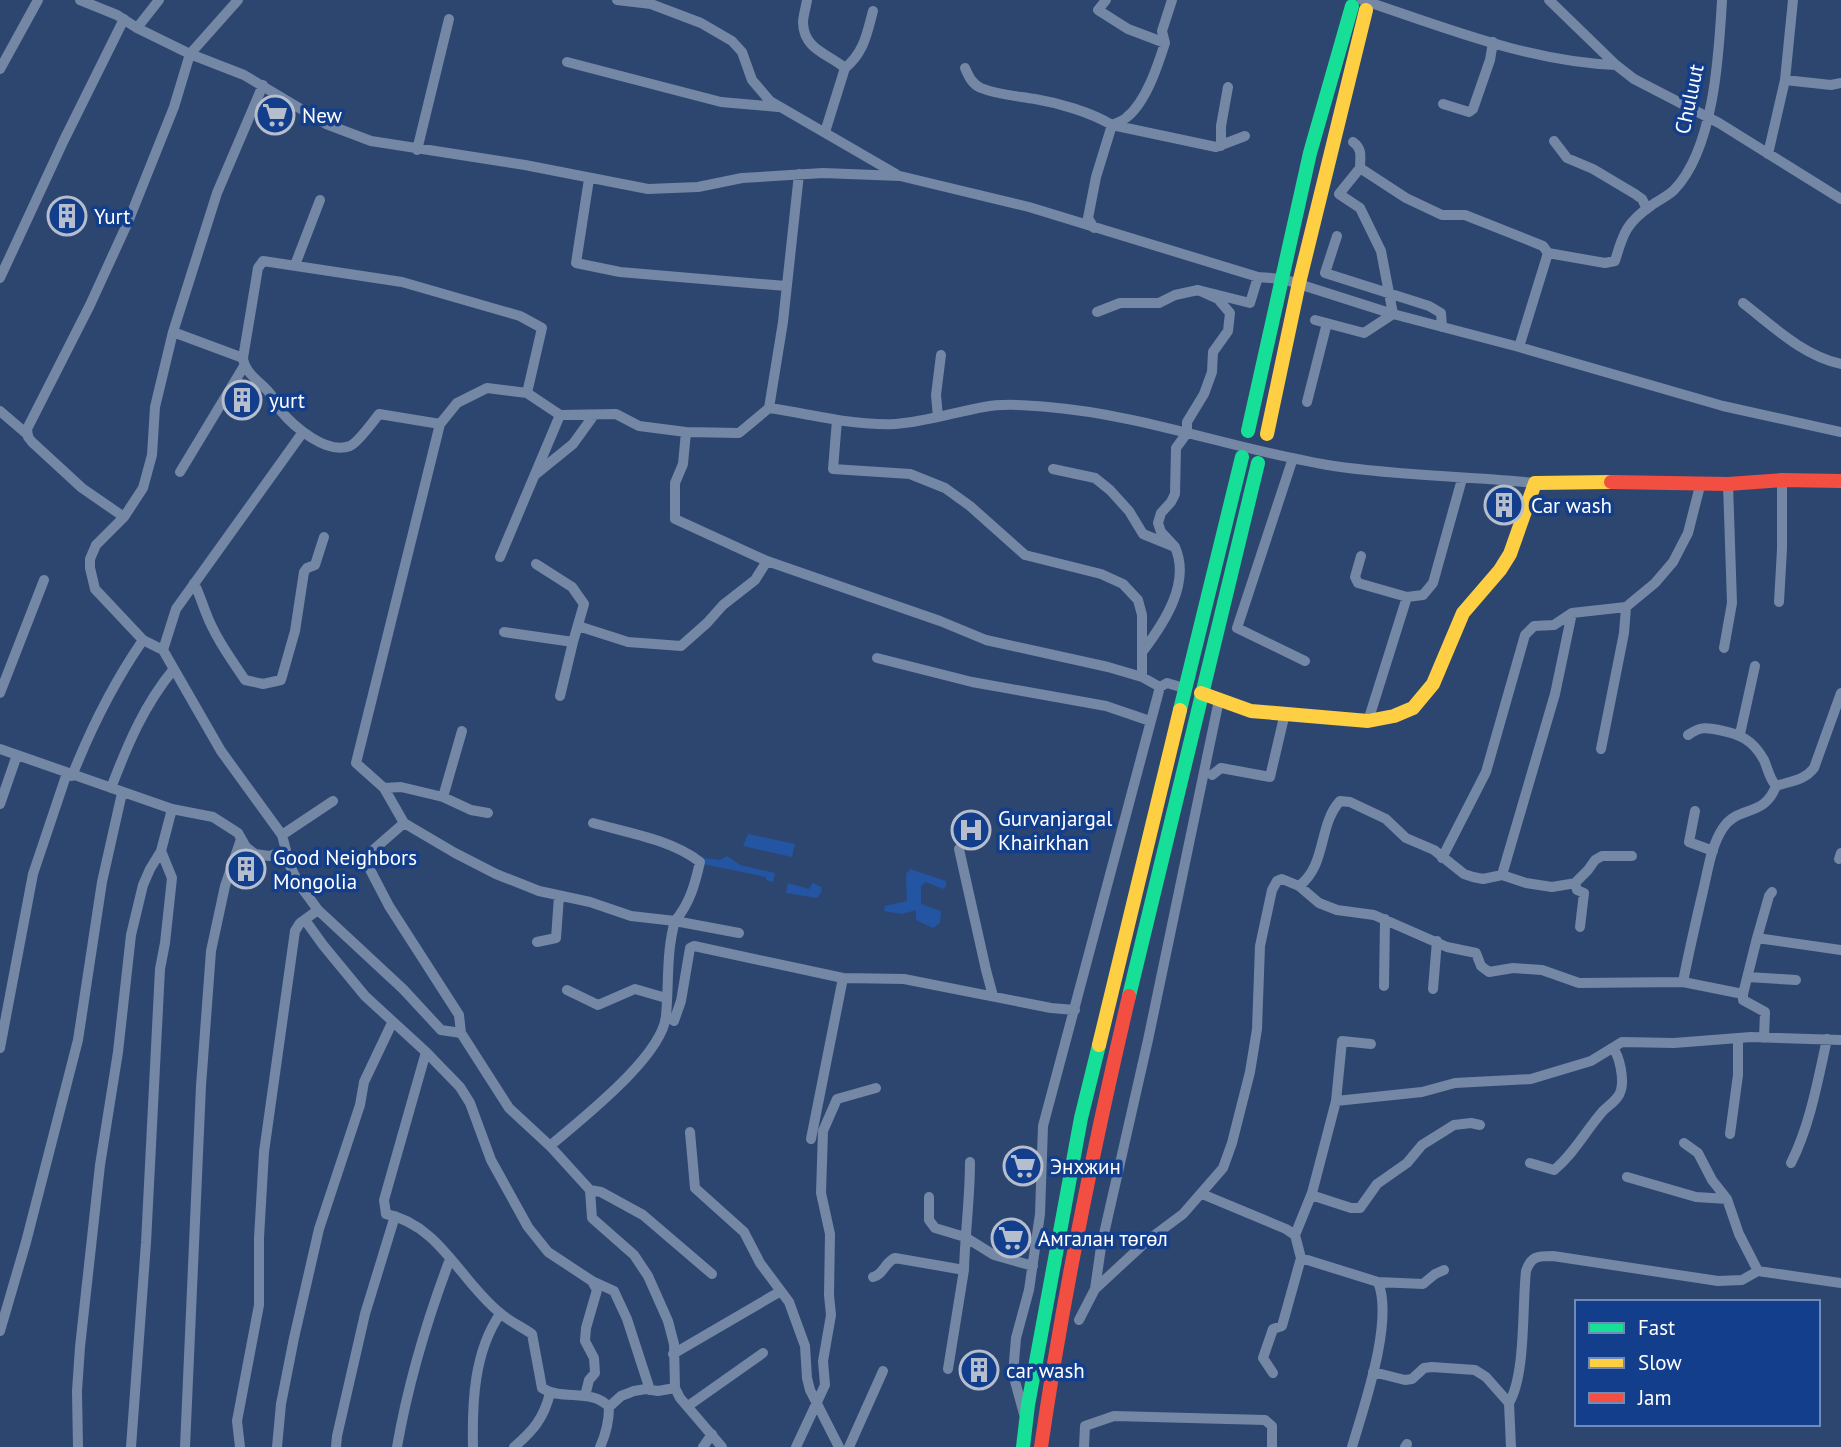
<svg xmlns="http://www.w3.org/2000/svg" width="1841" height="1447" font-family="'PT Sans',sans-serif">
  <rect width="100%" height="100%" fill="#2d4670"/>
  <path fill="#2455a3" d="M748,834L795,844L792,857L743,846Z
    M727,856L740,865L775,873L773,882L766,880V877L703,864V858L720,860Z
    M910,869L946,881V886L943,889L926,882L921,886V904L941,911L940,923L933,928L916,920V910L902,914L884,911L885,906L907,901L906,874Z
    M788,883L809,889L813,883L821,887L822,891L817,898L786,893Z"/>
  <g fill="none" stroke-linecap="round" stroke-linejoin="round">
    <path stroke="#7487a4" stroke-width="10" d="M80,0L117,15L137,28L190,54L244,75L326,124L371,141L525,165L648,189L698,187L742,178L823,173L900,176L1029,207L1258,277L1283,279L1393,314L1519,347L1723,406L1841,432
      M617,0L651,4L701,23L732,41L742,52L752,80L770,101L896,174
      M807,0C806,7 803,16 803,23C804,50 829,54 845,68L825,132
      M1362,0C1444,27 1529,62 1616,65
      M1549,0L1616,65L1634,79L1719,123L1841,199
      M137,28L159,0
      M1165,43L1162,31L1172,0
      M567,62L721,102L778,107
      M845,68C864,53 867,33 873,11
      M965,68C969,77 972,84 981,88C998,95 1017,96 1035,99C1059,103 1090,112 1112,125L1216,147L1245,136
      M0,69L38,0
      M1785,80L1831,85L1841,83
      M263,85L217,193L173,332L155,407L152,455L143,488L124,517L96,545L90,559V568L95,589L143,640L163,650L221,751L282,835L290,866L299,884L318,910
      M1443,104L1469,112L1473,109L1490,60L1493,42
      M1554,141L1567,158L1593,169L1635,194L1642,199L1647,209
      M1353,142C1363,149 1360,157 1360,168L1406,198L1442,215H1465L1543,246L1548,253
      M1221,146V126L1228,87
      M417,150L449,19
      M1768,154L1785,80L1793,0
      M589,179L576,263L620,272L786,286
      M1094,228L1088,218L1096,177L1112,125C1116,123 1123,121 1127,117C1146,102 1158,65 1165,43L1128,29L1098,10L1106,0
      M1337,236L1325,273L1429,306L1441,313L1442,327
      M295,265L320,200
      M0,278L64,140L124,19
      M1743,303C1774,327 1802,355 1841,364
      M1097,312L1120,303H1159L1175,295L1198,290L1250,303L1258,277
      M1315,320L1364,333L1393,314L1381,251L1360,208L1339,194L1360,168
      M173,332L243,358C245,375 263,383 272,396C276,400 276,406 280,410C294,427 327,455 350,446C357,443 373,422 379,414L440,424L457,403L487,388L527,393L560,415L616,414L639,426L686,432L739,433L769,408L783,322L799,174
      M1519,347L1548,253L1605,263L1615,261C1623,233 1627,222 1652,205C1659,200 1668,196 1674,190C1714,149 1719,54 1722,0
      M243,358L258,268L263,261L402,282L520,316L542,328L527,393
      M1307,402L1327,323
      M769,408C811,414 853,426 895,424C926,422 955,412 984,407C1004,403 1028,405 1048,407C1145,415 1238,451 1334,466C1401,476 1468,476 1535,483
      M0,411L28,435
      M938,417L936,395L941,355
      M837,420L833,469L910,474L945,488L970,506L1025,555L1101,574L1123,584L1138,600L1142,615V677
      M440,424L356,763L384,788L404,823L455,853L496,874L539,891L590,902L631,916L675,921C690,903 695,884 700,862C672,840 626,832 593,823
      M686,432L683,464L675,483V519L767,561L940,621L986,640L1108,667L1142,677L1160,687
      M1293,458L1237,628L1305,661
      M1053,469L1095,478L1110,490L1129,511L1143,534L1175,547C1191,583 1164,623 1143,651
      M180,472L244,366
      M536,474L573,444L594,415
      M124,517L82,488L32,442L28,437L27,429L90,305L128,222L174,107L190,54L238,0
      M1175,547L1161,532L1158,523L1161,513L1171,502L1175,494L1176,448L1187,433V422L1204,394L1212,372L1213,352L1228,331L1230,313L1218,299L1198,290
      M1361,556L1355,577L1358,583L1407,597
      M500,557L560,415
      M194,583C199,593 202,603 206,613C215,637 231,659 245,680L263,684L281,680L295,631L304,572L307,568L315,565L324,537
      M1779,602L1782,549V480
      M578,626L628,642L681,646L707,623L723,605L755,580L767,561
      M504,632L573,642L584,604L572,587L536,564
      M1724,648L1732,603L1728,484
      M163,650L176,609L303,432
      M877,658L972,682L1106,706L1150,721
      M0,693L44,580
      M560,696L573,642
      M1368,721L1407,597L1423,595L1433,583L1462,479
      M1740,734L1755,666
      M1688,735C1700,727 1705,727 1719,730C1740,734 1753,740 1764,760C1768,769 1769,778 1776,786
      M0,749L172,809L213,817L238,833L246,847L255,854L269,856L285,851
      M1601,749L1624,633L1626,607
      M1212,775L1221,768L1270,777L1285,713
      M72,776C91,728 114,682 143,640
      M111,788C127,746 144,705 173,670
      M384,788L401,787L443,797L462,731
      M443,797L471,810L488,813
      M0,804L17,755
      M1695,811L1689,842L1713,851
      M404,823L364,858L389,906L459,1015L461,1033
      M282,835L333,801
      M959,849L986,970L993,996
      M1442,858L1486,772L1525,635L1534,626L1554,625L1572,613L1626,607L1655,583L1673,562L1688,533L1701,482
      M1839,859L1841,853
      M1502,875L1555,694L1572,613
      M1575,883L1577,890L1584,893L1580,927
      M1299,886C1327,865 1318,825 1340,801L1350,802L1386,819L1406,838L1434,850L1464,874L1473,877L1483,879L1502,875L1526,883L1552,887L1570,884L1575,883L1588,870L1595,860L1602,856H1632
      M305,920L323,945L365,996L426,1052L384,1200L386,1214C440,1225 460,1281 500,1313C509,1321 522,1327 532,1334L542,1388C562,1401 592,1388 609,1407C609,1421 606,1434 600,1447
      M1757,938L1769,896L1772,892
      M537,942L556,938L559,896
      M1748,977L1796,980
      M1683,982C1689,951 1696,921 1703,891C1708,870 1711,846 1723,828C1738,805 1764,818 1776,786C1790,781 1804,781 1814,768L1841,693
      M1384,986L1385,919
      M1433,989L1437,941
      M567,990L598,1005L635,989L666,998
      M1743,994V1000L1765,1012L1764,1038
      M674,1021L681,1001L690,948L694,946L843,978L904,979L1051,1008L1075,1010
      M0,1048L33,874L67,773
      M426,1052L460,1087L470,1103L491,1160L528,1227L548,1252L592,1281L597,1290L586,1328L585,1341L594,1358L595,1373L589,1380L585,1396
      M1336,1101L1342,1041L1371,1044
      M690,1132L695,1188L744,1232L760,1263L789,1302L805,1346L807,1378L810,1390L839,1447
      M1730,1134L1738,1075V1038
      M811,1139L843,978
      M1684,1143L1698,1153L1712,1180L1727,1199L1739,1234L1758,1271L1841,1283
      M550,1146C580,1120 662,1057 666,1016C669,985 666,952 675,921L739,933
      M1530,1163L1554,1170C1574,1154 1586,1130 1603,1111C1609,1105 1619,1099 1621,1090C1624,1079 1620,1057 1613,1048
      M1791,1163C1810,1125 1818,1080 1827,1039
      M1627,1177L1696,1197L1727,1199
      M590,1190L601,1192L643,1215L712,1274
      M1202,1194L1286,1229L1295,1235L1301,1258L1378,1282L1423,1284L1435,1274L1444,1270
      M1311,1195L1351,1208H1360L1377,1184L1407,1163L1422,1145L1454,1125L1471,1123L1480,1125
      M929,1197V1220L935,1228L965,1237L994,1255L1033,1266
      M1295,1235L1312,1193L1336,1101L1422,1092L1455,1083L1531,1079L1591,1061L1622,1042L1674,1043L1751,1037L1841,1040
      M873,1277C883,1275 885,1262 895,1258L964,1270C965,1234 970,1198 970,1162
      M592,1281L614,1291L627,1319L650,1390
      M1095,1289L1101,1247L1148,1040L1219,700
      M1079,1320L1095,1289L1148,1240L1183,1214L1223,1168L1232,1143L1250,1072L1257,1029L1260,946L1272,890L1277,881L1282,879L1299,886L1319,903L1337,910L1374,915L1447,947L1476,953L1481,966L1489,972L1513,968L1542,970L1579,983L1683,982L1743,994L1757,938L1841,950
      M0,1331L26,1242L78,1040L102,882L122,793
      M673,1354L781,1291
      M948,1369L964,1270
      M1373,1372L1405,1380L1412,1379L1424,1368L1432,1367L1475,1370L1486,1377L1509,1403L1511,1447
      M1273,1373L1263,1358L1273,1329L1282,1326L1301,1258
      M1509,1403C1526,1374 1522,1307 1526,1271C1531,1256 1538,1256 1553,1256L1718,1281L1742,1280L1758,1271
      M688,1406L763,1353
      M609,1407L621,1396L634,1391L646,1389L658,1391L675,1388
      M1024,1414L1013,1374L1016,1338L1029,1290L1040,1214L1043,1126L1160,687L1167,683L1184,688
      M78,1447L77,1391L80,1347L100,1165L118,1052L131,935L143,885L150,869L161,851L172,809
      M131,1447L146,1243L160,969L165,943L172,878L161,851
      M185,1447L201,1086L211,951L225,886L241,839
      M240,1447L237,1421L259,1305V1238L264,1152L295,931L300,923L318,910L403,989L441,1030L461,1033L509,1108L550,1146L590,1190L592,1218L634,1255L648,1276L668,1321L674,1344L675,1388L680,1398L722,1447
      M277,1447L281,1404L294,1338L319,1229L360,1105L364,1082L392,1023
      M336,1447L337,1436L365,1314L395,1216
      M397,1447C408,1384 427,1320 450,1259
      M473,1447C472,1402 474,1352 500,1314
      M514,1447C533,1431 544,1418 550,1393
      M703,1447L712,1434
      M796,1447L825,1385L823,1361L831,1315L829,1295L830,1234L821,1193L823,1131L837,1099L876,1088
      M849,1447L883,1371
      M1084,1447L1085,1426L1114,1416L1265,1420L1272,1426V1447
      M1352,1447C1364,1406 1394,1321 1378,1282
      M1405,1447L1407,1444"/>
    <path stroke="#16e098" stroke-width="14" d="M1248,431L1310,153L1352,6
      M1180,710L1242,457
      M1129,996L1258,463
      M1023,1447L1028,1405L1081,1118L1099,1045"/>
    <path stroke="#ffcf43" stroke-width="14" d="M1267,434L1299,283L1366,10
      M1201,693L1251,711L1368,721L1394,716L1413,708L1433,684L1463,613L1500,570L1510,554L1535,483L1611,482
      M1099,1045L1180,710"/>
    <path stroke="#f24e42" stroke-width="14" d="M1611,482L1728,484L1782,480L1841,481
      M1041,1447C1063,1295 1094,1145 1129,996"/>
  </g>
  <defs>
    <symbol id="supermarket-ring" viewBox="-11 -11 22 22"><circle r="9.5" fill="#123e8b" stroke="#b6becd" stroke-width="1.5"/><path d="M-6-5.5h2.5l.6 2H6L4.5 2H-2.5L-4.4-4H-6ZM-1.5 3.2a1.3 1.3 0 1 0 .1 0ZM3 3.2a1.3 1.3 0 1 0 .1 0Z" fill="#b6becd"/></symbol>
    <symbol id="building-ring" viewBox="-11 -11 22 22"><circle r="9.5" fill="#123e8b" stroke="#b6becd" stroke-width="1.5"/><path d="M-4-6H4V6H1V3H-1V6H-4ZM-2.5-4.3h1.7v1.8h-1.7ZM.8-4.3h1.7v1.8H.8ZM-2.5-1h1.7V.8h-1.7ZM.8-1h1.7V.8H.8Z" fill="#b6becd"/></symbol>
    <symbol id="hospital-ring" viewBox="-11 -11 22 22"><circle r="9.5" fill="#123e8b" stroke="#b6becd" stroke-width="1.5"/><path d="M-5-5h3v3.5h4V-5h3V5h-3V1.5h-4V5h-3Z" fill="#b6becd"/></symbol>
  </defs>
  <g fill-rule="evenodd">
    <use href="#supermarket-ring" x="253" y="93" width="44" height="44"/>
    <use href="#building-ring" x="45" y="194" width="44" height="44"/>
    <use href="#building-ring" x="220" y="378" width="44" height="44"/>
    <use href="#building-ring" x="1482" y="483" width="44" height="44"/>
    <use href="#hospital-ring" x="949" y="808" width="44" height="44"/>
    <use href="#building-ring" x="224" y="847" width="44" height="44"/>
    <use href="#supermarket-ring" x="1001" y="1144" width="44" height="44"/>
    <use href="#supermarket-ring" x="989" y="1216" width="44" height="44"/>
    <use href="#building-ring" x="957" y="1348" width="44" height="44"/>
  </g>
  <g text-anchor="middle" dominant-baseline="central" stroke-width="7" stroke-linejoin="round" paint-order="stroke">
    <g font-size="21" fill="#fff" stroke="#123e8b">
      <text transform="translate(1689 99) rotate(-78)">Chuluut</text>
    </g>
    <g font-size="21" fill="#fff" stroke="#123e8b" text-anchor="start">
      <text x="302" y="115">New</text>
      <text x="94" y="216">Yurt</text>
      <text x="269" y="400">yurt</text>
      <text x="1531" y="505">Car wash</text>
      <text x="998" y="818">Gurvanjargal<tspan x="998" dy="24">Khairkhan</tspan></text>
      <text x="273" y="857">Good Neighbors<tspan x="273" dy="24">Mongolia</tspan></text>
      <text x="1050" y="1166">Энхжин</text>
      <text x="1038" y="1238">Амгалан төгөл</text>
      <text x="1006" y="1370">car wash</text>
    </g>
  </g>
  <rect x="1575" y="1300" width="245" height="126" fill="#123e8b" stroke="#718bb9" stroke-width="2"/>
  <rect x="1589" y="1323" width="35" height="10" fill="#16e098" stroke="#718bb9" stroke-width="2"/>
  <text x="1638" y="1335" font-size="21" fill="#ffffff">Fast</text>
  <rect x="1589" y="1358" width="35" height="10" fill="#ffcf43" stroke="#718bb9" stroke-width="2"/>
  <text x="1638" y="1370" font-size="21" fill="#ffffff">Slow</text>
  <rect x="1589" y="1393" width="35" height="10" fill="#f24e42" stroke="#718bb9" stroke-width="2"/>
  <text x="1638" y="1405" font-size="21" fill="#ffffff">Jam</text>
</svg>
